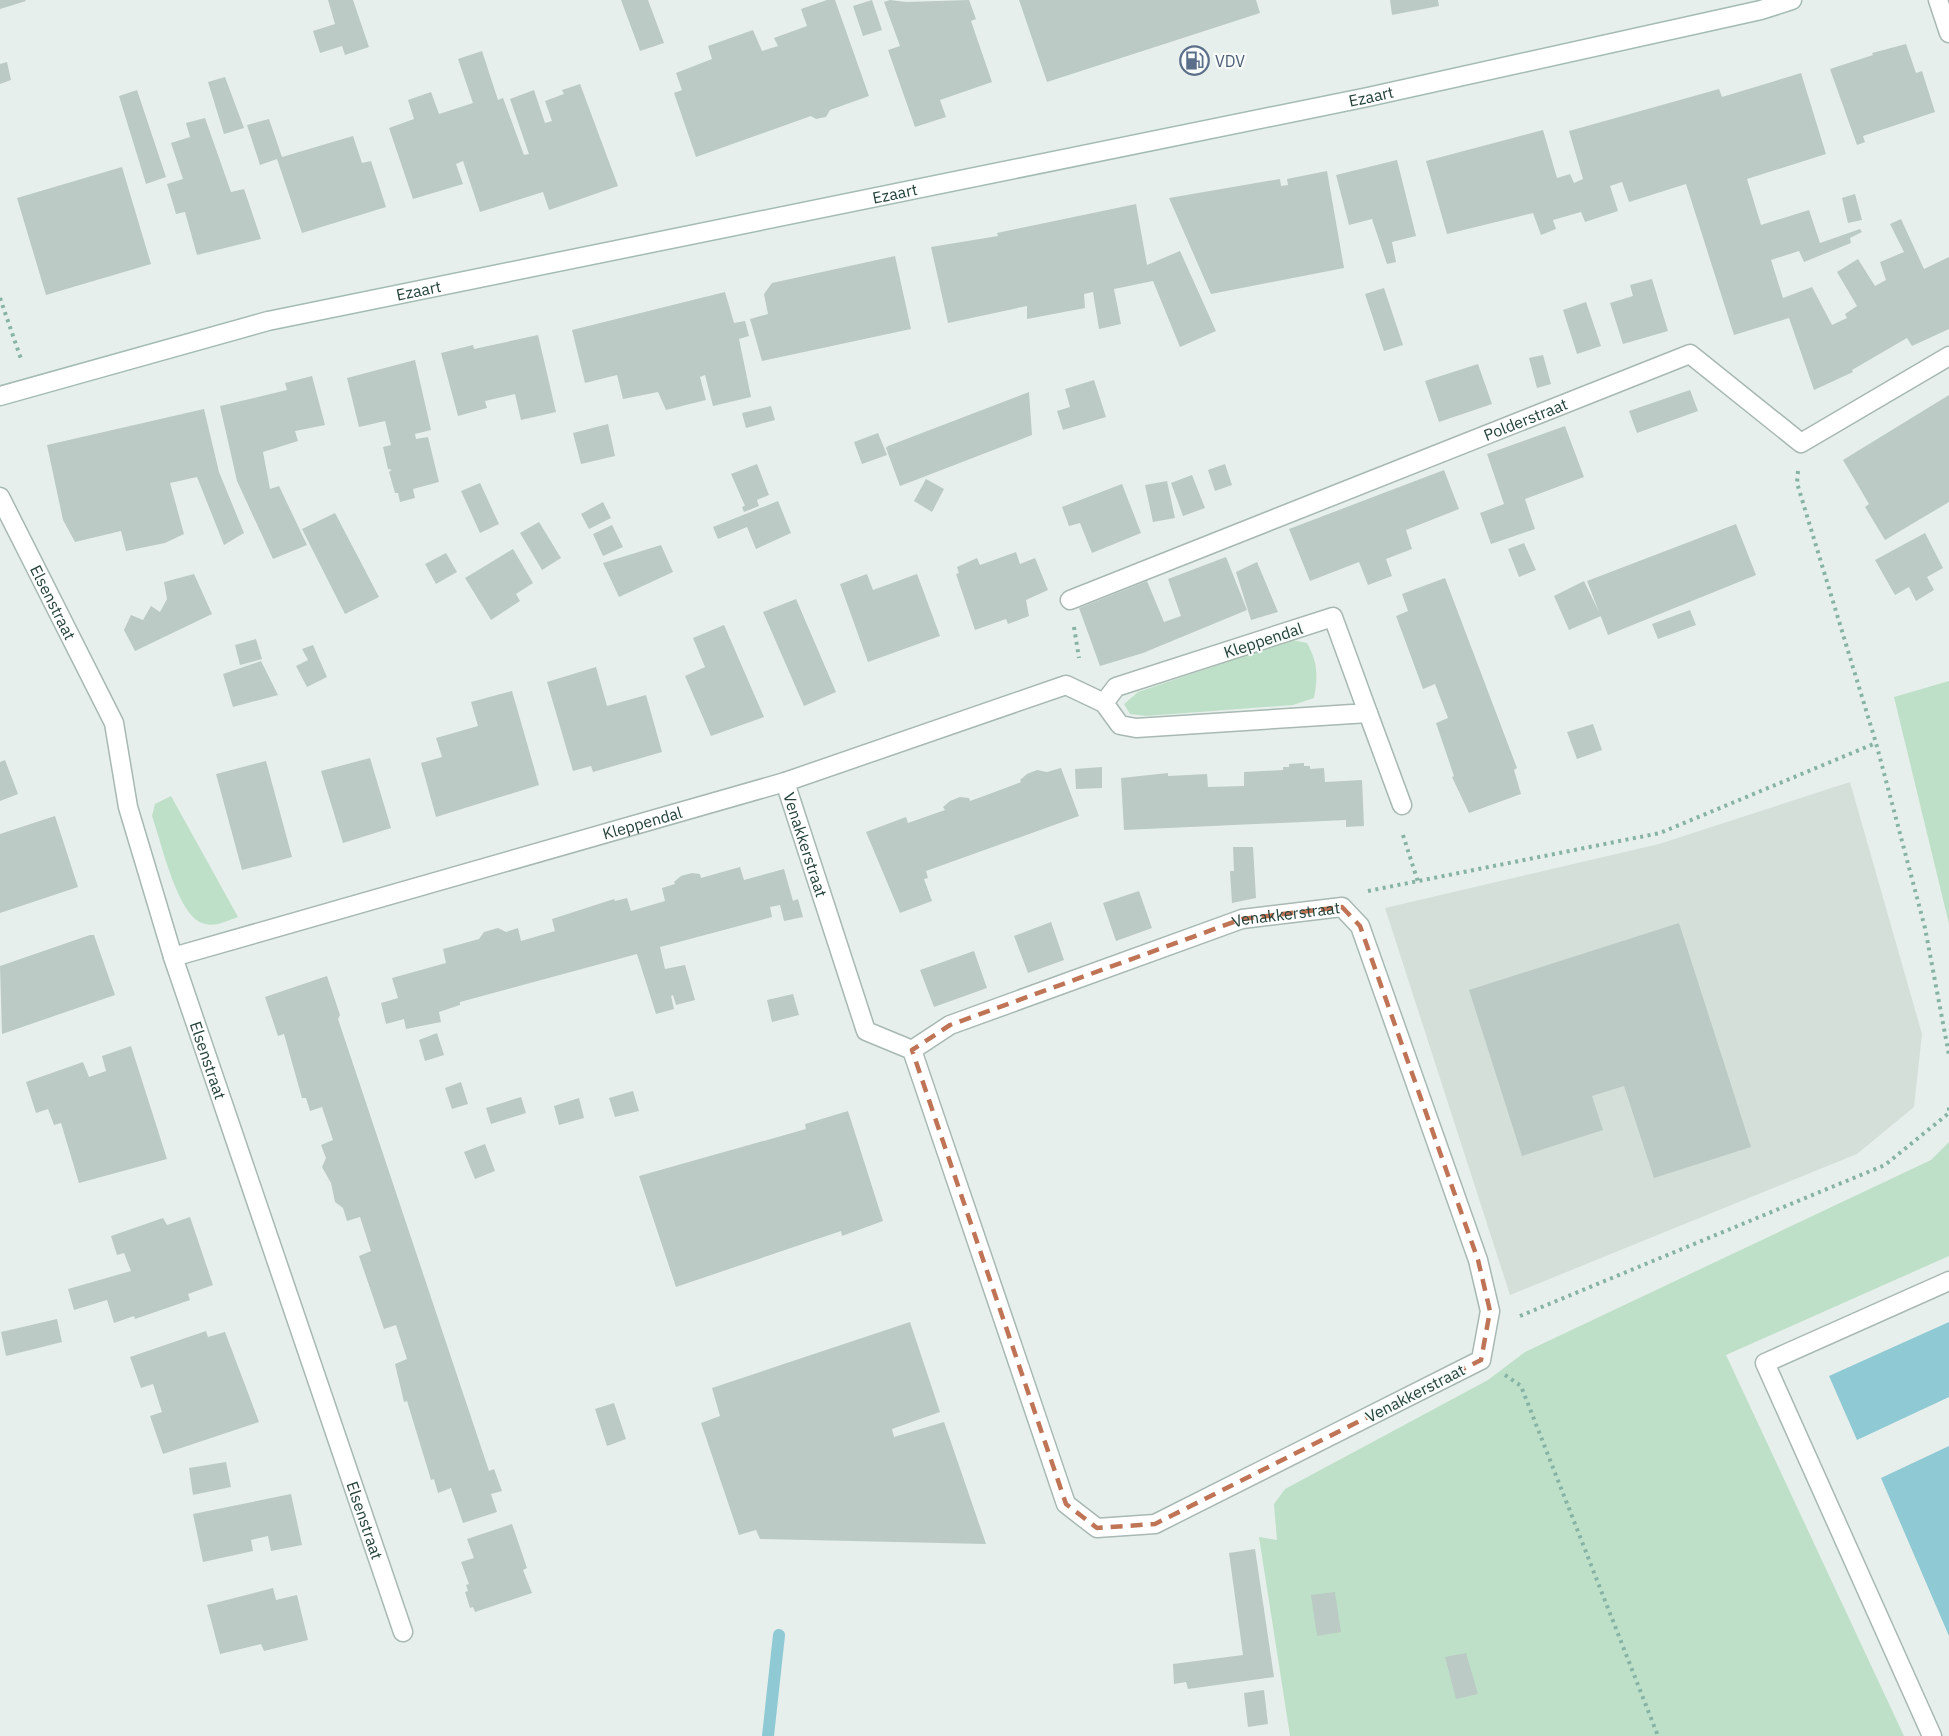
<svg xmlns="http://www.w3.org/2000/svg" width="1949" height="1736" font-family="'IBM Plex Sans',sans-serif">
  <rect width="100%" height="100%" fill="#e6efeb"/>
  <path fill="#d4dfda" d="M1850,782L1922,1034L1914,1107L1857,1154L1510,1295L1385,908L1659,844Z"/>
  <path fill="#bfe0c8" d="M1292,640L1307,643C1318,662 1318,677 1314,698L1293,705L1146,716L1130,714L1124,704L1138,692Z
    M1949,681V924L1894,697Z
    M171,796L238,917C226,921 215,928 202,923C177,914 161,841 152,816L155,804Z
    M1949,1142V1256L1726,1355L1904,1736H1290L1259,1537L1277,1540L1274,1504L1285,1489L1488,1380L1525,1352L1931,1160Z"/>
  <path fill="#8ec9d4" d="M1949,1322V1397L1857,1440L1829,1376Z
    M1949,1446V1636L1881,1478Z"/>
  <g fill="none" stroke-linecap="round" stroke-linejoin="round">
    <path stroke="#8ec9d4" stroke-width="12" d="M768,1736L779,1635"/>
  </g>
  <path fill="#bbcac4" d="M0,0H25L26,1L0,9Z
    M328,0H353L369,47L345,55L342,46L320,53L313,31L335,24Z
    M621,0H648L664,43L640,51Z
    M827,0H835L869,96L830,110L826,117L816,119L811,116L696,157L674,93L682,90L676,73L712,59L708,46L753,30L762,51L778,46L774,38L807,26L801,9Z
    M872,0L882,30L863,36L853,6Z
    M890,0L906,2L969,0L976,19L971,21L992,82L940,100L946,117L915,127L888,50L900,46L884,2Z
    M1019,0H1256L1260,13L1047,82Z
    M1390,0H1438L1439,6L1392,15Z
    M1906,44L1916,73L1922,71L1935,112L1863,136L1865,142L1857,145L1830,69L1873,55L1872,53Z
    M482,51L498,100L503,98L524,155L529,154L510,99L534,90L545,123L552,121L545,101L564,94L562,90L580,84L618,186L549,210L543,192L480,212L463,161L456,164L463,184L413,199L389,128L414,119L408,100L431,92L439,114L473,103L458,59Z
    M7,62L11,80L0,84V64Z
    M1801,73L1826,154L1747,179L1761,225L1809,210L1820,243L1860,229L1862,232L1850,238L1851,243L1804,262L1799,251L1771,260L1783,298L1812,287L1832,325L1847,318L1845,314L1857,306L1837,272L1858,259L1875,286L1886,280L1880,262L1904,252L1890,224L1901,219L1924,269L1949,257V329L1912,346L1907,338L1852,370L1853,372L1814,390L1789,318L1734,335L1686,184L1629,202L1622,182L1610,186L1618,211L1585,222L1581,212L1553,220L1556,229L1541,235L1533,213L1447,234L1426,161L1543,130L1557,178L1570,174L1574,183L1583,179L1569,131L1719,89L1722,97Z
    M225,77L244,128L224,134L208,82Z
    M137,90L166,177L146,184L119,96Z
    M205,118L231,192L244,189L261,239L197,255L185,212L176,214L167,184L183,179L171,143L190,137L186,123Z
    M269,119L282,157L353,136L362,163L371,161L386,207L302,233L277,159L260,165L247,125Z
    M1397,160L1416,236L1392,242L1396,262L1387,264L1372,219L1349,225L1336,175Z
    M122,167L151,264L46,295L17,198Z
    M1327,171L1344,268L1211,294L1169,198L1280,179L1281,186L1288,185L1287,179Z
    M1855,194L1862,220L1848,223L1842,198Z
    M1136,204L1147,265L1180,251L1216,331L1180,347L1153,281L1114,289L1121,324L1099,329L1093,292L1084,294L1085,308L1027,319V306L948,323L931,247L998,236L997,233Z
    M895,256L911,329L762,361L750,319L768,314L764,294L772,283Z
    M1652,279L1668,331L1623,344L1610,303L1633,296L1630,285Z
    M1384,288L1403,345L1384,351L1365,294Z
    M725,292L734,323L745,321L749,336L739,339L751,397L713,406L705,375L700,377L706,400L666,410L658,392L623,399L617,375L585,383L572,330Z
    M1586,302L1601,346L1577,354L1563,310Z
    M538,335L556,412L521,420L515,394L485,401L487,408L458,416L441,353L473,345L474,349Z
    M1543,355L1551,384L1537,388L1529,358Z
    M415,360L431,430L415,434L416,439L428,437L439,482L413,489L415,498L400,502L398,493H395L389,472L392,470L388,469L383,447L391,445L385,421L359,427L347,378Z
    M1478,364L1492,404L1439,422L1425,381Z
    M312,376L325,425L295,431L298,441L263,452L270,489L279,486L307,545L273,559L237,481L220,406L287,390L285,383Z
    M1094,380L1106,417L1063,430L1057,411L1070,407L1065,389Z
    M1690,390L1698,411L1637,433L1629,411Z
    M1029,392L1032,435L900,486L886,448L888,446Z
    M1949,395V502L1885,540L1865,507L1869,504L1843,460Z
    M771,406L775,420L746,428L742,413Z
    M204,409L219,472L244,533L224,545L197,477L170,483L184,534L165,543L126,551L121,531L75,542L63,520L47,445Z
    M608,424L615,456L581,464L573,433Z
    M1565,426L1584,477L1525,499L1535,529L1491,544L1480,513L1504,504L1487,454Z
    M878,433L887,455L862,464L854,442Z
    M757,464L769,495L757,500L759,506L744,512L742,507L745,506L731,474Z
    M1225,464L1232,485L1215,491L1208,470Z
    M1444,470L1459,509L1406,530L1412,549L1386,559L1392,576L1368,585L1359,562L1310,581L1289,529Z
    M1192,475L1205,508L1183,516L1171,483Z
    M926,479L944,489L932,512L914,501Z
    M1167,481L1175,518L1153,522L1145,485Z
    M480,483L499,524L480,533L461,491Z
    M1122,484L1141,533L1092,553L1080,523L1069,526L1062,507Z
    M778,501L791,533L756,549L747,527L718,539L713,527Z
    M603,502L611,518L589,529L581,514Z
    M335,513L379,597L345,614L302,529Z
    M539,522L561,558L542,570L520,533Z
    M1736,524L1756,575L1608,635L1587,581Z
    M612,525L623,547L603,556L593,534Z
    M1925,533L1943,568L1927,577L1934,590L1916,601L1909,587L1895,595L1875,560Z
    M1524,543L1536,570L1519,577L1508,549Z
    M661,545L673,572L619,597L603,563Z
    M513,549L533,583L516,594L520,601L491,620L465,578Z
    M1016,552L1020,564L1035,558L1048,590L1026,600L1029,616L1008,624L1006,619L975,630L956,574L959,573L957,567L977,558L980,565Z
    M446,553L457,572L436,584L425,564Z
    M1226,557L1247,610L1143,653L1100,666L1079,608L1147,581L1164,622L1181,616L1168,579Z
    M1257,562L1278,612L1251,620L1236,572Z
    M194,574L212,614L135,651L124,630L131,615L143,620L151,606L160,612L167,599L164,582Z
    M867,574L873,590L917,574L940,636L868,662L840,584Z
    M1445,578L1517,768L1514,770L1521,794L1469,813L1452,777L1454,776L1436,723L1448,718L1435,684L1423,689L1396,616L1408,611L1402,594Z
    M1584,581L1601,616L1569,630L1554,596Z
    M796,599L836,692L804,706L763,612Z
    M1690,610L1696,625L1658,639L1652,624Z
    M724,625L764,717L711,736L685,676L705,667L693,638Z
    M256,639L262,659L240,665L235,645Z
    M313,645L327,677L307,687L296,666L308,660L302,649Z
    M261,661L278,695L233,707L223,674Z
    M596,667L607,706L646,695L662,752L593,772L591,766L573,771L547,682Z
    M512,691L539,785L436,817L421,763L442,757L436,738L478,726L471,702Z
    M1593,724L1602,750L1577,759L1567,732Z
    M370,758L391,828L343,843L321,771Z
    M5,760L18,794L0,801V762Z
    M266,761L292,857L242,870L216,774Z
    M1304,763V766H1310V769L1324,768L1325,782L1362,780L1364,826L1346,827V820L1124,830L1121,778L1168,773V776L1207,774L1208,787L1244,786V772L1283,770V767H1289V764Z
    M1102,767V788L1076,789L1075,769Z
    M1061,768L1079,816L926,871L928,878L924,879L932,901L900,913L866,832L906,817L908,823L945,810L943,807L950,801L960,797L969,798L970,801L984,796L1021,782L1020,780L1027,774L1037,770L1047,772Z
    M55,816L78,887L0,913V834Z
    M1233,847H1253L1256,898L1232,903L1230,871H1234Z
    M740,867L744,880L784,869L793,901L798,899L803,917L784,921L780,905L770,907L772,917L660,947L665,969L685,965L695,1000L676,1005L673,995L671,996L674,1009L656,1014L637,954L460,1002V1005L439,1012L441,1022L406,1029L404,1019L386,1024L381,1003L398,998L392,978L446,963L443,949L479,939L484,932L498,928L506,932L518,928L521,941L555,931L552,919L614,899L615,901L627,898L631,911L665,901L662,888L675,884L674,882L681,876L692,873L700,874L701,878Z
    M1139,891L1152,928L1116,941L1103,903Z
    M1051,922L1064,960L1028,973L1014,936Z
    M1679,923L1751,1147L1654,1178L1624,1086L1592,1096L1603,1130L1522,1156L1469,990Z
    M90,935H94L115,995L2,1034L0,966Z
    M974,951L987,988L934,1007L920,970Z
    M327,976L340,1015L338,1019L489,1471L494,1469L502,1491L491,1494L497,1512L463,1523L451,1488L438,1493L434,1479L431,1480L407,1401L404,1402L395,1364L407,1359L396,1325L384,1329L359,1256L371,1251L360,1217L347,1221L343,1208L335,1202L331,1183L322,1167L326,1158L321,1145L333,1140L322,1107L310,1111L306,1098H302L284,1034L278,1036L265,997Z
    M793,994L799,1015L772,1022L767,1000Z
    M437,1033L444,1055L425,1061L419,1040Z
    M131,1046L167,1159L79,1183L61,1123L54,1125L48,1109L36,1113L26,1082L83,1062L89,1077L106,1071L102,1056Z
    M461,1082L468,1104L452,1109L445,1088Z
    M633,1091L639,1111L615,1117L609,1098Z
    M521,1097L526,1113L491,1124L486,1108Z
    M579,1098L584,1118L559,1125L554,1106Z
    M848,1111L883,1221L842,1236L841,1231L676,1287L639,1176L806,1129L805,1124Z
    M485,1144L495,1171L475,1179L464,1152Z
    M190,1217L213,1285L188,1294L190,1300L135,1319L134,1316L114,1323L107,1300L74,1310L68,1289L131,1271L124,1253L117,1255L111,1236L163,1218L167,1225Z
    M57,1319L62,1342L6,1356L1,1332Z
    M910,1322L940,1412L892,1429L894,1437L944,1422L986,1544L760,1539L756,1530L739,1535L701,1423L720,1416L712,1388Z
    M206,1331L208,1337L225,1332L259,1422L163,1454L150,1416L162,1412L153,1384L141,1388L130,1357Z
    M614,1403L626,1439L607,1446L595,1409Z
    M226,1462L231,1487L193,1495L189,1468Z
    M291,1494L302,1545L271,1551L268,1536L251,1540L253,1551L203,1562L193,1514Z
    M512,1524L527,1568L523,1570L532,1593L475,1612L473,1607L470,1608L465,1592L468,1591L466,1585L469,1584L461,1562L474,1558L467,1539Z
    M1255,1549L1274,1677L1188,1689L1186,1682L1174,1684L1173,1664L1243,1655L1229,1553Z
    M273,1588L276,1600L297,1595L308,1640L264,1651L261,1644L220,1654L207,1605Z
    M1335,1592L1341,1632L1317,1636L1311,1595Z
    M1466,1653L1478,1694L1456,1699L1445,1657Z
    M1264,1690L1268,1724L1248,1727L1244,1693Z"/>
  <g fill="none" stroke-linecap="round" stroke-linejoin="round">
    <defs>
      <path id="lane" d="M1932,1736L1765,1363L1949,1281"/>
      <g id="street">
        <path d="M1938,0L1949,33"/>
        <path id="s1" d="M0,497L114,723L128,807L173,957L403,1632"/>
        <path id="s2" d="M1070,600L1690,354L1801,443L1949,356"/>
        <path d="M1368,713L1402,805"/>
        <path id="s3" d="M785,782L866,1031L912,1050L950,1025L1242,919L1342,907L1360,926L1478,1260L1490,1311L1481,1360L1155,1524L1097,1528L1066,1504L912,1050"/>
        <path id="s4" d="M173,957L785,782L1066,685L1104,703L1120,725L1136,728L1368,713L1333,617L1116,687L1104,703"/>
      </g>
      <g id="secondary">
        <path id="s5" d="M0,396L268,321L1368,97L1761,10L1792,0"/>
      </g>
    </defs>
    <use href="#lane" stroke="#a8b8b2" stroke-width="21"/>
    <use href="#street" stroke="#a8b8b2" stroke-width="21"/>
    <use href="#secondary" stroke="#a4bbb3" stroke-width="21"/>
    <path stroke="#86b3a5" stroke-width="4" stroke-dasharray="3 4.5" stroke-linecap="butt" d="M0,298L21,359
      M1798,471L1797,483L1876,743L1925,928L1949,1055
      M1074,627L1079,658
      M1403,835L1418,882
      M1368,891L1660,833L1876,743
      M1520,1316L1885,1165L1949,1113V1104
      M1505,1375L1521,1386L1658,1736"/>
    <use href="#lane" stroke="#fff" stroke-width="18"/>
    <use href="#street" stroke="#fff" stroke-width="18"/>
    <use href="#secondary" stroke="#fff" stroke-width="18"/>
  </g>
  <path fill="none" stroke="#c07456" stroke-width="4.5" stroke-dasharray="12 8" stroke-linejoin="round" d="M1342,907L1360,926L1478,1260L1490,1311L1481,1360L1155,1524L1097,1528L1066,1504L912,1050L950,1025L1242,919Z"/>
  <defs>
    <symbol id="fuel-ring" viewBox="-11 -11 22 22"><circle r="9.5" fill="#f7fbf9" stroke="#5c6f8a" stroke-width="1.5"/><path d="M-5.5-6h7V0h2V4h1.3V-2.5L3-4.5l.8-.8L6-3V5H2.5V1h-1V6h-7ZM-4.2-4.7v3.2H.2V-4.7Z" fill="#5c6f8a"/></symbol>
  </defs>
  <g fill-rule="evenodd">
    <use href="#fuel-ring" x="1178" y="44" width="33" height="33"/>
  </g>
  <g text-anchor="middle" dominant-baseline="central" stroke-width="4.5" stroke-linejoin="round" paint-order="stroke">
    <g font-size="16" fill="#4e5e75" stroke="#f7fbf9" text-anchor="start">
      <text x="1215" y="61">VDV</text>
    </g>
    <g font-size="16" fill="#24423a" stroke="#f7fbf9">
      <text stroke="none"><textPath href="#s5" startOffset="1404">Ezaart</textPath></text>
      <text stroke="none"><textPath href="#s5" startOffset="918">Ezaart</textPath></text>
      <text stroke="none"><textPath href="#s5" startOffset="432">Ezaart</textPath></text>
      <text stroke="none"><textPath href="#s2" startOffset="490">Polderstraat</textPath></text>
      <text stroke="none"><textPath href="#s1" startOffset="118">Elsenstraat</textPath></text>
      <text transform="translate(1263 640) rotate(-18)">Kleppendal</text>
      <text stroke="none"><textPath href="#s4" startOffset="488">Kleppendal</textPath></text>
      <text stroke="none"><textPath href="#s3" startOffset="66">Venakkerstraat</textPath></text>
      <text stroke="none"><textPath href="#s3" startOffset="712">Venakkerstraat</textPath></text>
      <text stroke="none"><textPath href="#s1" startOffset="604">Elsenstraat</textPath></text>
      <text transform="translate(1415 1393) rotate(-27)">Venakkerstraat</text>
      <text stroke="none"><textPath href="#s1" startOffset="1090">Elsenstraat</textPath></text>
    </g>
  </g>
</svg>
